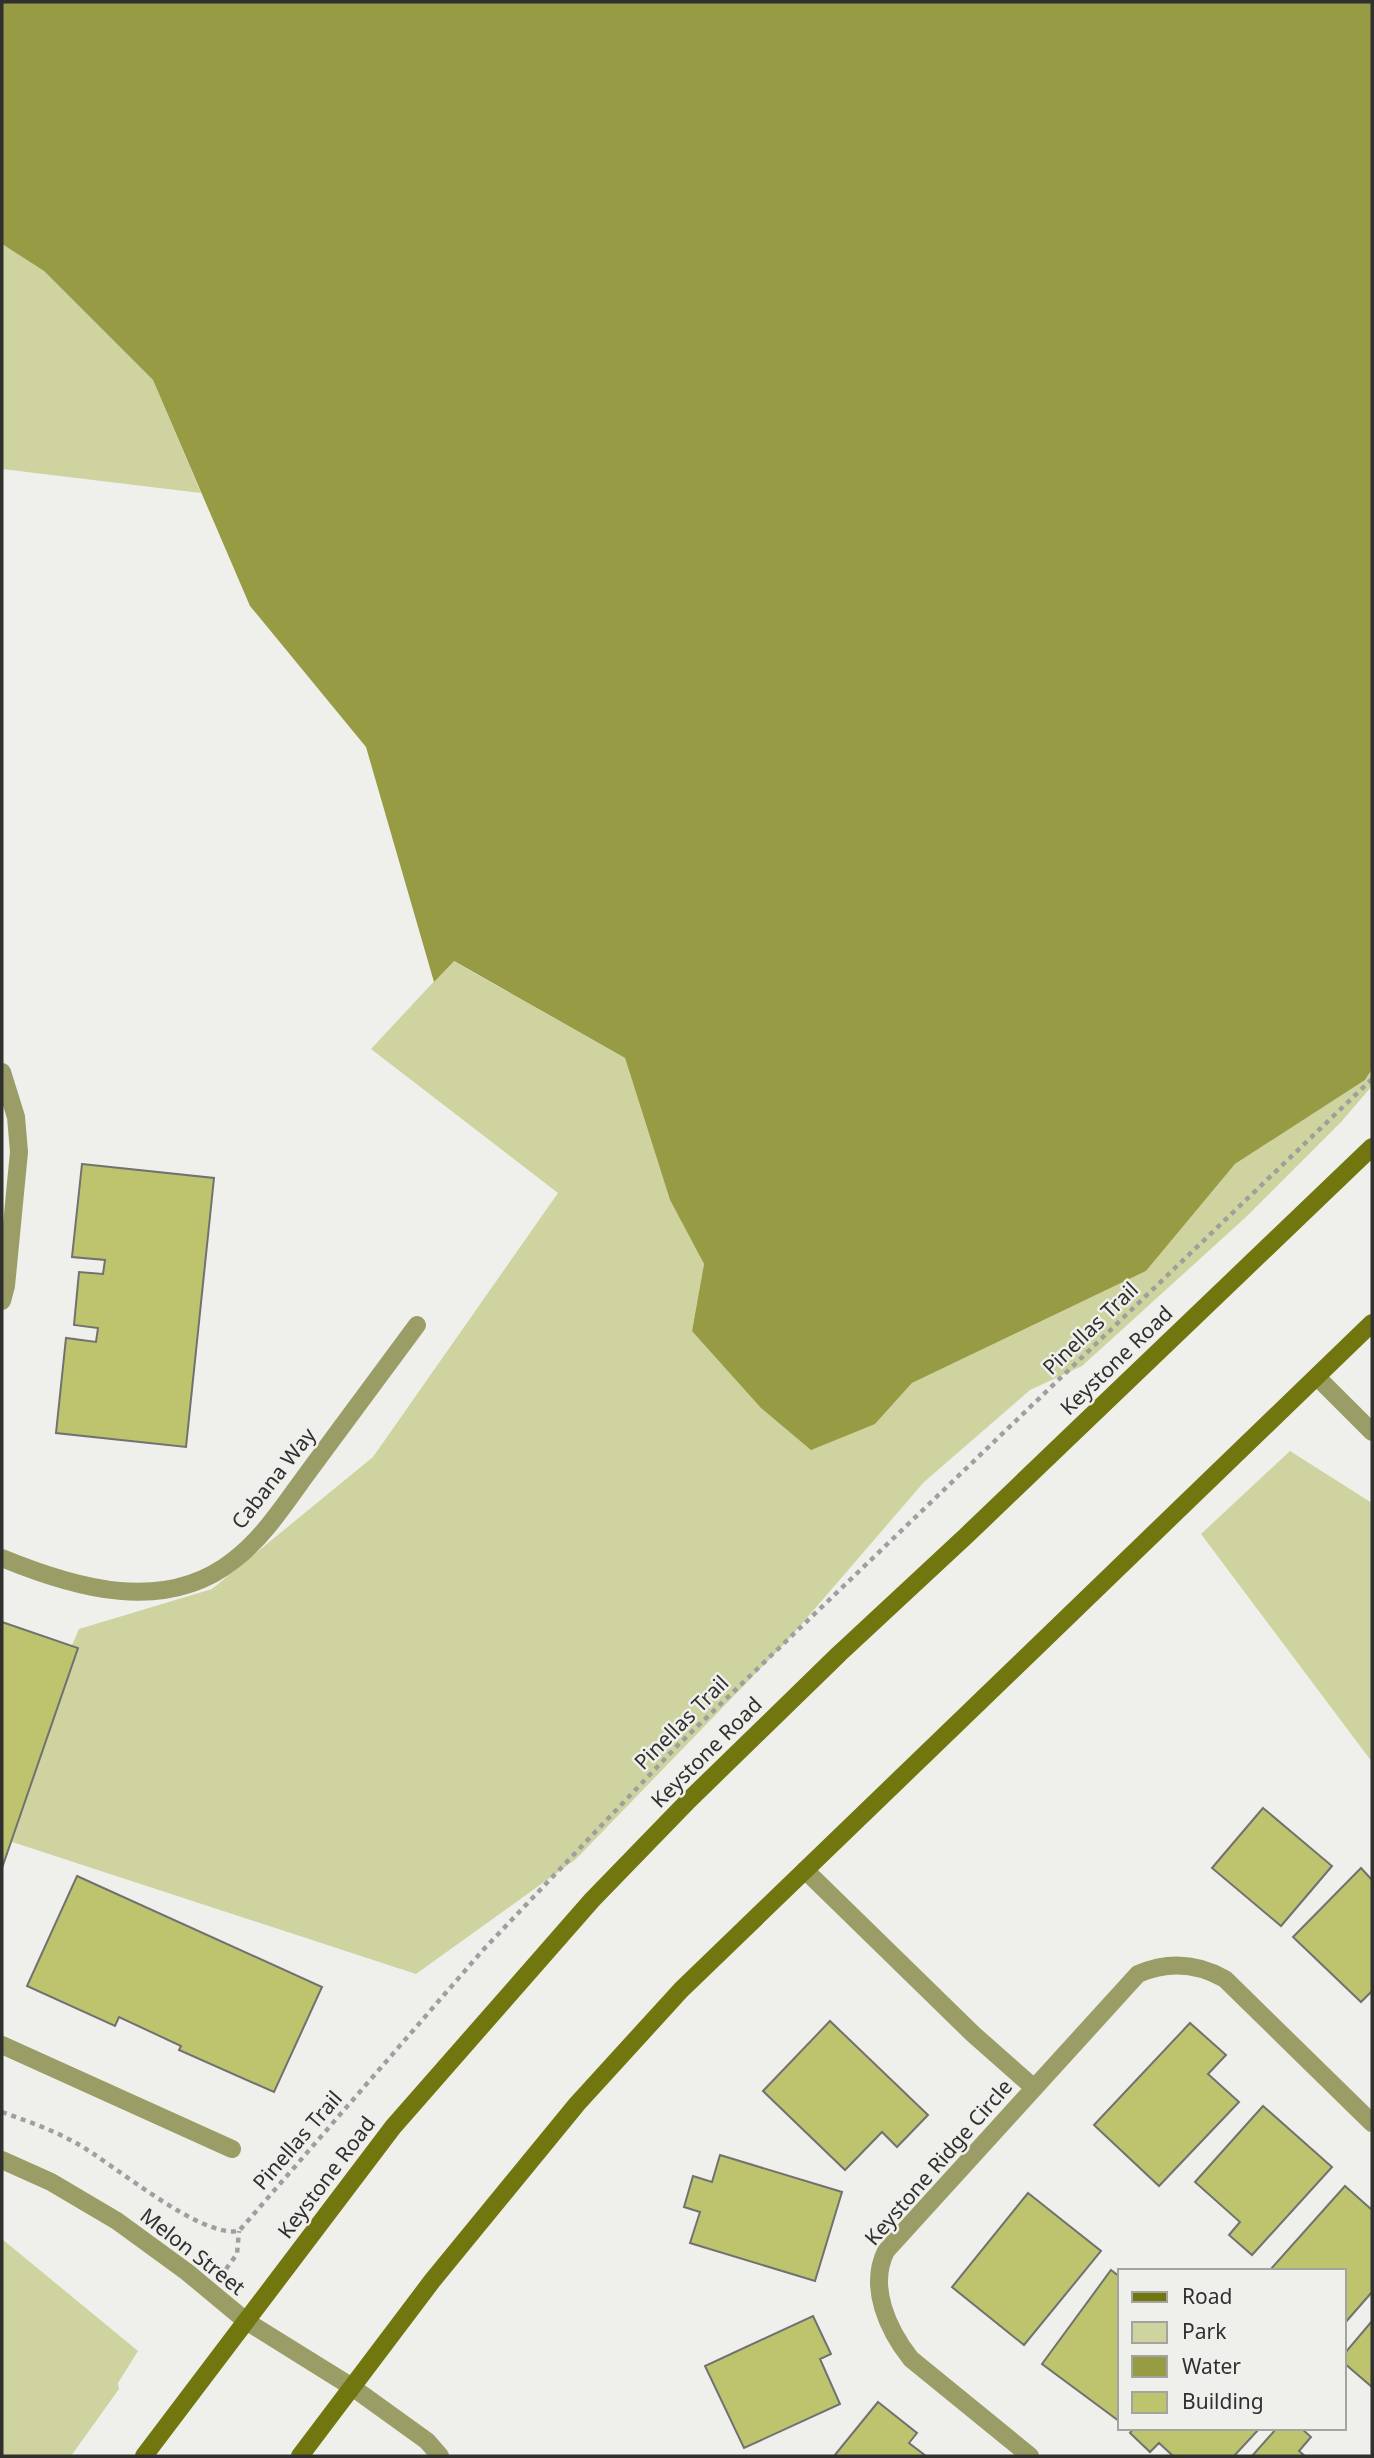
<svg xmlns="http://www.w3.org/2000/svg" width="1374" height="2458" font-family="'Noto Sans',sans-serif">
  <rect width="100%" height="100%" fill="#eff0ec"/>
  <path fill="#ced3a0" d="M2,244L44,271L153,380L201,493L2,469Z
    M453,961L625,1058L670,1200L704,1264L692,1331L875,1424L912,1383L1146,1271L1235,1164L1365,1080L1372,1069V1086L1341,1122L1246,1217L1082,1366L1030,1390L924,1482L787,1641L576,1859L416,1974L3,1839L24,1756L79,1629L212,1589L373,1457L558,1193L371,1049Z
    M1290,1451L1372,1503V1762L1201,1534Z
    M2,2239L138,2351L118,2383L119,2389L71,2456H2Z"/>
  <path fill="#969b44" d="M2,2H1372V1069L1365,1080L1235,1164L1146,1271L912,1383L875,1424L811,1450L761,1408L692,1331L704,1264L670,1200L625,1058L454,961L434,982L366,747L250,606L153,380L44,271L2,244Z"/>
  <path fill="#bec46d" stroke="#71726f" stroke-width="2" d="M82,1164L214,1178L186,1447L56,1433L66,1338L96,1342L98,1328L74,1325L79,1272L103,1274L105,1260L72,1257Z
    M2,1622L78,1648L2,1868Z
    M1263,1808L1332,1866L1281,1926L1212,1868Z
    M1361,1868L1372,1880V1991L1361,2002L1293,1937Z
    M77,1876L322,1987L274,2092L179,2050L181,2046L119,2017L115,2026L27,1986Z
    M830,2021L928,2115L897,2147L882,2132L845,2170L763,2091Z
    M1190,2023L1226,2055L1208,2074L1239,2102L1159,2186L1094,2125Z
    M1263,2106L1332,2167L1252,2255L1229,2235L1240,2222L1195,2182Z
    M720,2155L842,2192L815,2281L690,2243L700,2212L684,2207L693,2176L712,2182Z
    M1345,2186L1372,2210V2292L1344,2324V2271H1269Z
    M1028,2193L1101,2251L1024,2345L952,2287Z
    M1111,2270L1120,2277L1119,2421L1042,2364Z
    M813,2316L831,2354L820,2359L840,2404L744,2448L705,2366Z
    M1372,2321V2387L1344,2363V2354Z
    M878,2402L917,2433L909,2443L926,2456H834Z
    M1134,2428H1260L1234,2456H1173L1159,2443L1150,2452L1130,2433Z
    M1277,2428H1301L1311,2437L1299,2451L1305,2456H1252Z"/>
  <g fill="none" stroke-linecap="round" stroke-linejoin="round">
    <path stroke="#9fa09d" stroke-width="4.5" stroke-dasharray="5 5" stroke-linecap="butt" d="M2,2112C27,2121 53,2130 76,2143C114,2164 199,2238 239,2231L483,1950L679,1744L1372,1079
      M226,2269L237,2254L239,2231"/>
    <path stroke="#9a9e66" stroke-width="18" d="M2,1072L16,1117L19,1152L6,1286L2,1301
      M1317,1377L1372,1432
      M2,1558C75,1588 165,1615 234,1560C265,1536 286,1502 309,1471C345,1422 381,1374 417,1325
      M805,1870L973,2034L1033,2087
      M2,2045L232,2149
      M2,2160L51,2182L117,2221L187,2272L246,2321L352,2387L427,2441L440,2456
      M1030,2456L911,2359C888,2330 868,2287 886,2251L1138,1974C1168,1961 1197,1963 1225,1979L1372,2123"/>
    <path stroke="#72760e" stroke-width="18" d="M144,2456L393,2127L592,1900L689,1800L839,1654L967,1535L1372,1147
      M300,2456L432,2281L577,2104L681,1990L1372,1323"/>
  </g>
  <g text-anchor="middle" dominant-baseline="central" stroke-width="5" stroke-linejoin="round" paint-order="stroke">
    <g font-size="21" fill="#30302f" stroke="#eff0ec">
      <text transform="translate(1090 1328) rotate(-44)">Pinellas Trail</text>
      <text transform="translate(1116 1360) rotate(-44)">Keystone Road</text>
      <text transform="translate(273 1478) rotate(-52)">Cabana Way</text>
      <text transform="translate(681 1722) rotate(-45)">Pinellas Trail</text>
      <text transform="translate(706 1752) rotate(-45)">Keystone Road</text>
      <text transform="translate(297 2140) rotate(-49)">Pinellas Trail</text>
      <text transform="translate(938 2162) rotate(-49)">Keystone Ridge Circle</text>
      <text transform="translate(326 2177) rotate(-53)">Keystone Road</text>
      <text transform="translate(193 2251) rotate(38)">Melon Street</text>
    </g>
  </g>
  <rect width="1374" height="2458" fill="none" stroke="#30302f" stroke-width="7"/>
  <rect x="1118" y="2269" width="228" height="161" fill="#eff0ec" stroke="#a3a3a0" stroke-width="2"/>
  <rect x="1132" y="2292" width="35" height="10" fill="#72760e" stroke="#a3a3a0" stroke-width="2"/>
  <text x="1182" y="2304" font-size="21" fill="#30302f">Road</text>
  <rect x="1132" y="2322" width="35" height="21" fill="#ced3a0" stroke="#a3a3a0" stroke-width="2"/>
  <text x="1182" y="2339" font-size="21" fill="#30302f">Park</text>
  <rect x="1132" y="2356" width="35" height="21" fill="#969b44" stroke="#a3a3a0" stroke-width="2"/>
  <text x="1182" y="2374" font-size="21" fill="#30302f">Water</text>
  <rect x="1132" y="2392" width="35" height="21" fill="#bec46d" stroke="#a3a3a0" stroke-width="2"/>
  <text x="1182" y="2409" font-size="21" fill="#30302f">Building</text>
</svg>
